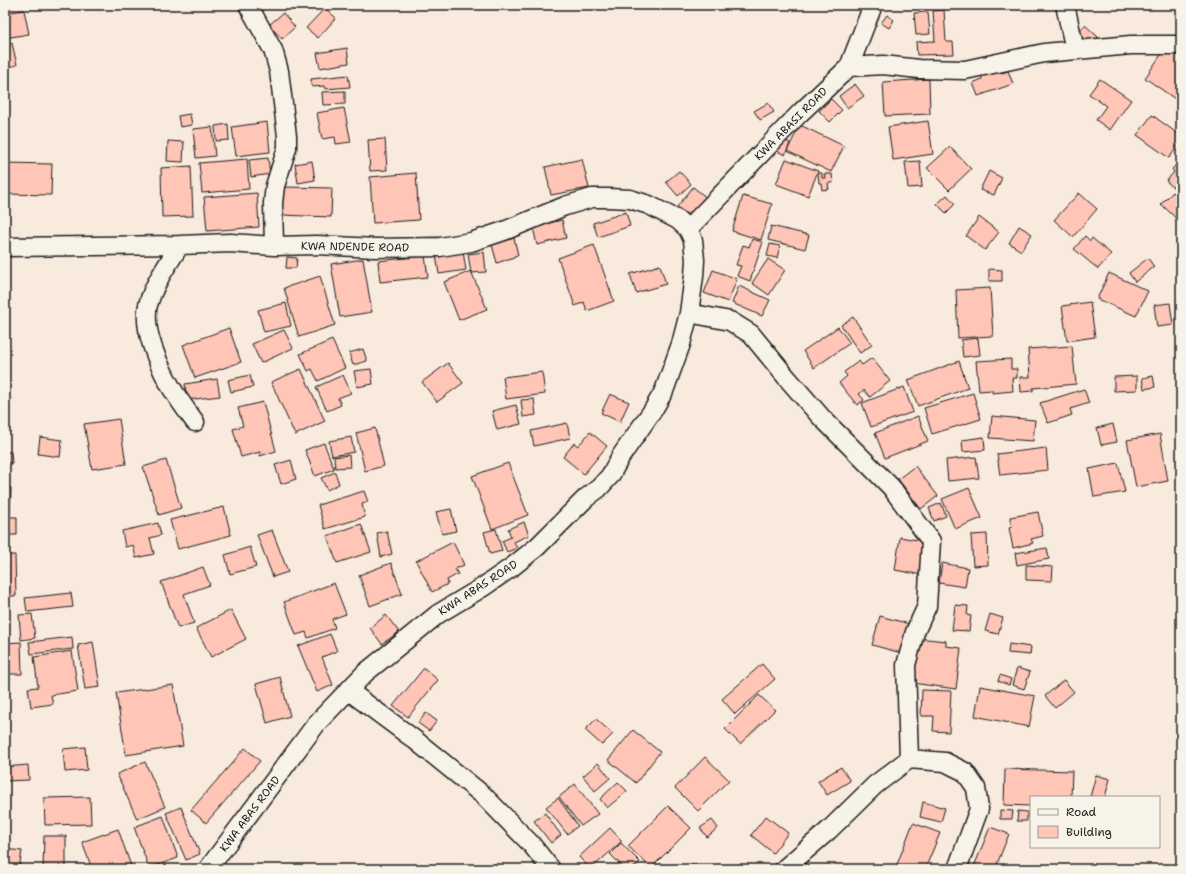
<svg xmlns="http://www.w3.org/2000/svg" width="1186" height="874" font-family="'Shantell Sans',sans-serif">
  <rect width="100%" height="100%" fill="#f9eade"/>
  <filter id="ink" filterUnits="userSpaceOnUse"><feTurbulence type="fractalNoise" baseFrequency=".025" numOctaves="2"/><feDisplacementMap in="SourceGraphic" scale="8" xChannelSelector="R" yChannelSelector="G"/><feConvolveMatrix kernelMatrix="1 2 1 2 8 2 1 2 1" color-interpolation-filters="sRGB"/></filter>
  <g filter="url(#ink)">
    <path fill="#ffc5b6" stroke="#1c1c1c" d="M275,5H283L279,9Z
      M889,5H913V6L890,7Z
      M325,8L336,18L318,38L306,28Z
      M24,10L29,34L5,38V13Z
      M944,10L946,42H953L954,54L917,55L916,42L935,41L933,11Z
      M928,12L930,34L916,35L914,13Z
      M283,13L295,27L282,39L269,25Z
      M887,15L894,20L889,28L881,23Z
      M1085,25L1098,37L1091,45L1077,34Z
      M12,43L17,65L5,68V45Z
      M1167,46L1181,56V103L1145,78Z
      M347,48L349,63L320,68L317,53Z
      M1000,67L1002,73L1008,71L1013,84L978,96L973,83L982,79L981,74Z
      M348,75L350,87L325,89L324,86L312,87L311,79Z
      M929,79L930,114L885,116L883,82Z
      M1100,79L1131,100L1110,130L1096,120L1106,106L1089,94Z
      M855,84L864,96L847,108L839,96Z
      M345,91V104L323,105L322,92Z
      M831,99L842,110L830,122L819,111Z
      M768,103L774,112L760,120L754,111Z
      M344,108L351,142L336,144L335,137L322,139L317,113Z
      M190,114L192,125L180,127L178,116Z
      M1152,115L1181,136V142L1169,158L1137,135Z
      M928,121L933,154L893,160L888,127Z
      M267,122L270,152L236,156L232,127Z
      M228,124L229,140L216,141L215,126Z
      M800,125L844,146L831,172L787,151Z
      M212,127L215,156L196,158L193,129Z
      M778,137L790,143L785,155L773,149Z
      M385,139L387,170L370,171L368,140Z
      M168,141L184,142L183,162L167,161Z
      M950,147L971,169L949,190L927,168Z
      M268,158L270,174L251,177L249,160Z
      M247,159L249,189L202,193L199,163Z
      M582,159L589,188L551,195L545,167Z
      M786,159L818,171L808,196L776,184Z
      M1181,160V181L1174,188L1166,181L1174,172L1172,169Z
      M312,161L315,180L298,183L295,164Z
      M920,161L922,187L908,188L905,162Z
      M5,163L52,164L51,195L5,194Z
      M191,166L193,216L162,217L161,168Z
      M679,171L691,184L678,196L666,182Z
      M989,171L1002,178L994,195L980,190Z
      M416,173L419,220L373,223L370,177Z
      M818,173H822V178H825L824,174H832L833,183H828L829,189L822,190L821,183H819Z
      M282,187L332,188L331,217L281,215Z
      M693,187L707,198L691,217L677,207Z
      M1173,192L1181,200V223L1161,204Z
      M257,193L259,227L207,231L204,197Z
      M1079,193L1097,209L1073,237L1054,220Z
      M947,195L955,204L946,213L937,204Z
      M743,196L772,204L761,240L732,231Z
      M626,212L630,226L598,237L593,223Z
      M979,217L999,232L985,250L966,236Z
      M562,220L566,238L537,245L533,227Z
      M771,226L809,235L805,249L768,240Z
      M1019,226L1032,234L1021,251L1009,243Z
      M1085,236L1090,241L1092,238L1111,254L1098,269L1074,249Z
      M514,238L518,255L514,256V257L497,263L492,245Z
      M752,239L763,242L750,281L737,276L741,266L736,265L743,245L749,247Z
      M770,244L780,246L777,258L767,256Z
      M594,245L614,301L587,311L584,302L575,306L558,258Z
      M463,251L466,270L439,274L436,255Z
      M484,252L486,272L471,273L468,254Z
      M425,256L428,277L380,282L378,261Z
      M287,257L297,258L296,268H286Z
      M1148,258L1154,267L1135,282L1129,273Z
      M363,259L372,312L340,317L331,264Z
      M768,259L785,270L769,295L752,283Z
      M660,265L666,284L636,293L630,274Z
      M989,269L1002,270V281H989Z
      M713,270L737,279L728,302L704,293Z
      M471,271L487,309L459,320L444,282Z
      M1109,273L1148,291L1136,316L1097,299Z
      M320,276L335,325L299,337L284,288Z
      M739,286L770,300L762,316L732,303Z
      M990,288L993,336L958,338L956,290Z
      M1090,302L1095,337L1067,341L1062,306Z
      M286,303L291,326L264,332L258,310Z
      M1170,303L1173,325L1157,327L1154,305Z
      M853,317L872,345L860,353L841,325Z
      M838,327L850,343L814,368L803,351Z
      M229,328L241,362L195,378L183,345Z
      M284,330L293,348L261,363L252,344Z
      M978,338L980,355L963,357L961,340Z
      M332,340L345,368L318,381L312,369L308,371L300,354Z
      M1072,346L1076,384L1033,388V391L1021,392L1020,377H1030L1028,349Z
      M363,349L367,361L353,365L349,353Z
      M872,358L890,381L870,397L864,390L859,394L864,400L857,405L839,383L847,376L844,372L859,361L862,365Z
      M1011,359V369H1017V378H1012L1013,391L992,393V390L979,391L976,361Z
      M959,361L968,388L918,406L908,380Z
      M448,363L463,383L437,402L422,382Z
      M301,369L325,421L295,435L271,382Z
      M371,369L373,384L357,387L354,371Z
      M542,372L545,394L506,399L503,377Z
      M250,375L253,387L231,392L228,380Z
      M343,375L351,393L338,398L341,405L327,411L316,387Z
      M1137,376V390L1114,391V377Z
      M1153,376L1155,387L1144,389L1142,378Z
      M217,379L220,396L187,400L185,384Z
      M904,387L913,412L871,427L862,403Z
      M1084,389L1089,403L1070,409L1072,415L1048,423L1040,403Z
      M973,393L981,419L932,434L924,408Z
      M610,394L629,402L620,422L601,413Z
      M534,399L536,415L523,417L521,400Z
      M263,402L276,451L260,456V452L241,457L233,429L243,426L238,408Z
      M516,405L521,424L497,430L492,411Z
      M918,416L928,441L885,458L875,433Z
      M992,416L1035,420L1033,441L990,438Z
      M119,419L126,464L92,469L84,424Z
      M567,423L570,438L534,446L531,431Z
      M1113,424L1117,442L1101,445L1097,428Z
      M375,428L384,466L365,471L356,433Z
      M590,432L607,446L584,474L563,457L574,443L578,446Z
      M1160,434L1168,481L1136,487L1127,440Z
      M40,437L62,440L60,457L38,454Z
      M351,437L354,452L332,456L329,441Z
      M984,437L985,450L963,452L962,440Z
      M324,443L334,469L315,476L305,450Z
      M1046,448L1048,470L1000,475L997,454Z
      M5,452H11L12,463H5Z
      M349,455L350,467L335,468L334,457Z
      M976,457L979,478L948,481L946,460Z
      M166,460L181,508L159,515L143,467Z
      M291,460L296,479L281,484L275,465Z
      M508,463L528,515L492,529L472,476Z
      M1118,463L1125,492L1094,497L1089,469Z
      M915,466L938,496L921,509L898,479Z
      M335,472L339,484L327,490L321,478Z
      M5,487L11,488L10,517H17V535H5Z
      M969,488L982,518L955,529L942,499Z
      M364,491L368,502L362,504L365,517L325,529L318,505Z
      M941,503L946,516L934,521L929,508Z
      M224,507L231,535L178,549L170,520Z
      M451,509L456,531L442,534L436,512Z
      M1038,512L1043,536L1031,539L1033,543L1013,548L1009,528L1012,527L1010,517Z
      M524,522L529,535L514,542L517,548L507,552L502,541L511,537L508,529Z
      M158,523L161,535L150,538L154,554L136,558L133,545L125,547L122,531Z
      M361,524L371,552L337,563L327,536Z
      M496,529L502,551L490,554L484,532Z
      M272,530L288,572L273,577L257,535Z
      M387,531L392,554L381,557L377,533Z
      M987,534L988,565L973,566L971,535Z
      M900,537L928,542L922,575L895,570Z
      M453,542L464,565L455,569L458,574L447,580L448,584L432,592L416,561Z
      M250,547L256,567L230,574L225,555Z
      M1047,548L1049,559L1017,565L1015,553Z
      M5,555H15L16,596H5Z
      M391,563L402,594L370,606L359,575Z
      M942,563L968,568L965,587L939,583Z
      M1026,565L1053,567L1052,581L1026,580Z
      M203,567L210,585L184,594L194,623L178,628L161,582Z
      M334,583L346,614L332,619L335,628L308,638L306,632L296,635L284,602Z
      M71,593L73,607L27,612L25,598Z
      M955,605L968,606L967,615L971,616L969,631L952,630Z
      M231,610L246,639L211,657L196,628Z
      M32,614L35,638L21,640L19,615Z
      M990,614L1003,618L998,634L985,631Z
      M386,615L399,632L382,644L370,628Z
      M880,616L913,625L905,654L872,645Z
      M330,634L337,651L322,657L333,685L317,692L298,646Z
      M72,637L73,649L31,654L29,642Z
      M917,638L946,641V646L961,648L956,689L912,683Z
      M21,642L22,674H5V643Z
      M93,642L100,687L85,689L78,645Z
      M1009,644L1031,647L1030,655L1008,653Z
      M72,651L78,691L51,695L53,704L31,707L28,688L38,687L34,657Z
      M762,664L775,679L735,714L722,699Z
      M424,668L438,680L408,717L393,706Z
      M1017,668L1030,672L1024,689L1012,685Z
      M1000,675L1011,679L1009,685L998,681Z
      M280,677L290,716L267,723L256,684Z
      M1064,680L1074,692L1055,708L1045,696Z
      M173,685L183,746L126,755L116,693Z
      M980,686L1035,696L1029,727L975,716Z
      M922,690L951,691L949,732L933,731L934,716H921Z
      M759,695L775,710L740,744L725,729Z
      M426,713L437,721L429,731L418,723Z
      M596,719L613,734L602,745L585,730Z
      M633,730L660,752L636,783L608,760Z
      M85,747L87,770L65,772L63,749Z
      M245,748L260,761L206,823L191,810Z
      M705,757L729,780L698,811L675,788Z
      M145,762L165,807L137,819L117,774Z
      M598,763L610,778L595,791L583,776Z
      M28,765L29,780L5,781V767Z
      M841,767L850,781L827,795L818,781Z
      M1005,769L1072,771L1071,797H1031V806L1004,805Z
      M1096,775L1110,779L1105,797H1090Z
      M618,782L627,791L607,808L600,799Z
      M575,784L598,814L581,826L559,797Z
      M90,797L91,824L45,825L44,798Z
      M558,798L578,826L567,834L546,807Z
      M923,802L945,808L941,822L920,817Z
      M668,806L691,828L651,868L628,846Z
      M181,807L200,854L186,860L166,813Z
      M1000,810L1013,811L1012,819H1000Z
      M1018,811L1027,812V821H1017Z
      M545,813L561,835L551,843L534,821Z
      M163,816L178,858L149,868L134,827Z
      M766,816L788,833L773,853L751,835Z
      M712,820L718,828L707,837L700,828Z
      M913,823L940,833L925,869H900L896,867Z
      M990,827L1009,834L995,869H973Z
      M610,828L622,841L591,869H590L579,857Z
      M118,829L132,869H92L82,842Z
      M44,836H66V869H43Z
      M621,843L640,862L632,869H625L610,854Z
      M5,849L22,851L19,869H5Z
      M695,863L699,869H685Z"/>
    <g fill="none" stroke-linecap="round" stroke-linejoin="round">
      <defs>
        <path id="street" d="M248,5L273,50L279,71L287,136V148L275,186L273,203L274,246
          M1065,5L1075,50
          M849,67L883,65L919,69L965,70L1044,53L1131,45H1181
          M688,229L800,113L849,67L873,5
          M180,245C168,264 154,283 148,305C142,329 159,366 171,387C178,399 187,411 195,422
          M5,247L180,245L230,243L274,246L317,245L375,248L440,247L471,242L504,231L565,206L592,198H608L630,199L649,205L678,220L688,229L693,240L695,260L694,276L689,313L681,344L664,391L653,410L621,456L610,476L599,488L586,498L537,547L512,567L483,587L438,614L365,673L317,723L208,869
          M689,313L730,321L751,334L788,379L821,417L891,487L931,541L927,606L915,632L906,665L909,759L875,785L829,830L784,869
          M349,691L415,740L483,795L531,844L551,869
          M909,759L945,762L965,772L976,788L979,809L957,869"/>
      </defs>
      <use href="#street" stroke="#1c1c1c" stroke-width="21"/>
      <use href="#street" stroke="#f7f3e8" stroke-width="18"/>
    </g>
  </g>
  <g text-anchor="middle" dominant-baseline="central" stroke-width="3.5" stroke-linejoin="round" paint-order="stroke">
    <g font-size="11" fill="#1c1c1c" stroke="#f7f3e8">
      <text transform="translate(791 124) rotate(-45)">KWA ABASI ROAD</text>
      <text transform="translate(355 247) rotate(1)">KWA NDENDE ROAD</text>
      <text transform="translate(478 588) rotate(-33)">KWA ABAS ROAD</text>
      <text transform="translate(250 814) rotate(-53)">KWA ABAS ROAD</text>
    </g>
  </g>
  <rect width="1186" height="874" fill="none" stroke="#f7f3e8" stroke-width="20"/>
  <rect x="10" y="10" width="1166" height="854" fill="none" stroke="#1c1c1c" stroke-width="1.5" filter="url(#ink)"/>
  <rect x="1030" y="796" width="130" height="52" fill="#f7f3e8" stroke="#9f9d96"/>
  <rect x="1038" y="809" width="20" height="6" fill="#f7f3e8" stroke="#9f9d96"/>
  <text x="1066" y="816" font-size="12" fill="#1c1c1c">Road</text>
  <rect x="1038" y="826" width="20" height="12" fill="#ffc5b6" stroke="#9f9d96"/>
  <text x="1066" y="836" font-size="12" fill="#1c1c1c">Building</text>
</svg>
